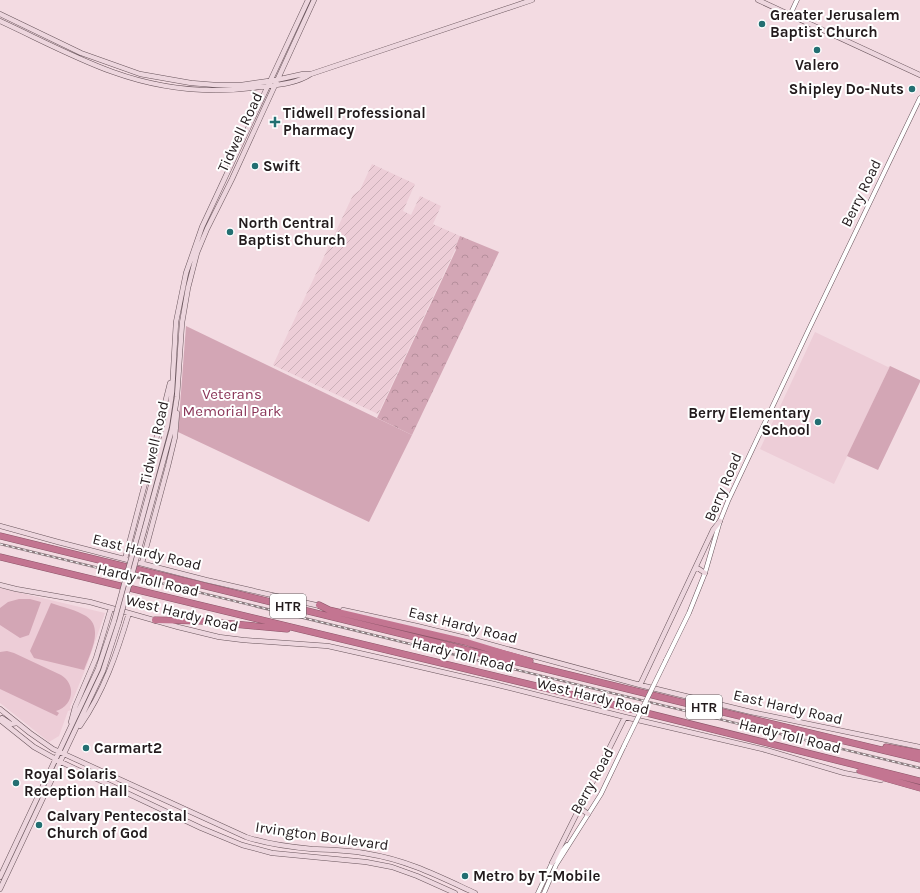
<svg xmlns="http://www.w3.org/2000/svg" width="920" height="893" font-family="Karla,sans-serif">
  <defs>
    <pattern id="industrial-furrows" width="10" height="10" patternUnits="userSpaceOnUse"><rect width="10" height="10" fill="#edcdd7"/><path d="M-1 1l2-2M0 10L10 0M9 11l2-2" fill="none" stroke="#cbafb8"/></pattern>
    <pattern id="forest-crowns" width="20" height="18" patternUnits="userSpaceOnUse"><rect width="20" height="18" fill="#d3a6b5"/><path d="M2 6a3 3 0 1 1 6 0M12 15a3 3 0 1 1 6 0" fill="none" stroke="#b58e9b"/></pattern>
  </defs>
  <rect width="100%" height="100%" fill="#f3dbe2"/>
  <path fill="#edcdd7" d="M815,332L888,367L890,366L834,484L760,449Z
    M0,588L105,613L87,665L70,707L71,710L68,711L59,736L49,742L0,703Z"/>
  <path fill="url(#industrial-furrows)" d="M372,164L415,184L403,211L411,215L420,196L441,206L433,224L460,236L455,247V250L378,414L273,365L353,195L360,190Z"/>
  <path fill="url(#forest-crowns)" d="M460,236L499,252L412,435L377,418L456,250L455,248Z"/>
  <path fill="#d3a6b5" d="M186,326L412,435L369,522L178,432Z
    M890,366L920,380V382L878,470L847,456Z
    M19,599H30L41,602L29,635L20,638L0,625V608L8,602Z
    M51,603C63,607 76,610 86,616C105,628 89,655 84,670L34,658L30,651Z
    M7,651L14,653L61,675C77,685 73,706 56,711L59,713L57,716L0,689V652Z"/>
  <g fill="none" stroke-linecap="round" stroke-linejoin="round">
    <defs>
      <path id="tertiary" d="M790,15L797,0
        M666,660L689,613L705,573L720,521L728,501L809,329L920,98
        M538,893L552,863L567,845
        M544,893L556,865L601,794L624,746"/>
      <path id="secondary" d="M758,0L920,75
        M0,14L81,53L140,74L191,83L216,85H241L276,80L303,74H310
        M0,21C37,38 74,58 113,72C160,89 210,94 259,87C277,85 296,84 311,74L532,0
        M0,526L58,542L206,580L320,606
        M139,530L167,426L172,392L176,322L186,273L202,227L308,0
        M144,531L172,429L177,397L182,323L188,288L197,253L207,229L232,179L314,0
        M125,559L148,472L170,383
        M142,563L168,466L175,437L177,413
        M696,567L705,573
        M0,585L16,589L90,602L178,627L219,637L243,640L328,646L399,662L494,684L625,717L766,750L844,773L881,780
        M343,610L417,626L474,640L640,685L751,712L920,747
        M640,685L713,530L720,521
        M0,709L30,733L53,749L246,837C267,844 289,847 312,849C331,850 350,850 369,854C407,860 440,877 475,893
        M2,718L11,724L17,723
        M0,720L34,747L61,762L201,828L242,845L272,853L366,862L392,867L417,876L455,893
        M71,722L75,707L96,658L111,608
        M80,726C104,691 117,653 129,613
        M580,808L588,814
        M552,863L625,717
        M0,877L98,669L114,621
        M0,889L103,671L119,622"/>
      <path id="motorway" d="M0,536L685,703L920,759
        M0,557L578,696L920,781
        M319,605L329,610L466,642L530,661
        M155,620L201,621L287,629
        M886,747L920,753
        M860,771L920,788"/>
    </defs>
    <use href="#tertiary" stroke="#68545b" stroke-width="5"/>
    <use href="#secondary" stroke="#68545b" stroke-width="5.5"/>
    <use href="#motorway" stroke="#8b5568" stroke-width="7"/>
    <use href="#tertiary" stroke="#fff" stroke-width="4"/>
    <use href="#secondary" stroke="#edd6de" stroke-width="4.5"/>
    <use href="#motorway" stroke="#c37591" stroke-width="6"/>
    <defs>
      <path id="rail" d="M0,544L920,768"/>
    </defs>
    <use href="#rail" stroke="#8b7b7f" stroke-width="2.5"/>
    <use href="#rail" stroke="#fff" stroke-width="1" stroke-dasharray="3" stroke-linecap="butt"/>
    <defs>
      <path id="tertiary-bridge" d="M624,746L666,660"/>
      <path id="secondary-bridge" d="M114,621L139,530
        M119,622L144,531"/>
    </defs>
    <use href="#tertiary-bridge" stroke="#68545b" stroke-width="5" stroke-linecap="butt"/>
    <use href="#secondary-bridge" stroke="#68545b" stroke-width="5.5" stroke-linecap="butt"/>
    <use href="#tertiary-bridge" stroke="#fff" stroke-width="4"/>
    <use href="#secondary-bridge" stroke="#edd6de" stroke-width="4.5"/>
  </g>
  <g fill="#236f72" stroke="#fff" stroke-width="1.5">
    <circle cx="762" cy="24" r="4"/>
    <circle cx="817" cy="50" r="4"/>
    <circle cx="912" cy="89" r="4"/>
    <path d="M273 116h4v4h4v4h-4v4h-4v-4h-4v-4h4z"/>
    <circle cx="255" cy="166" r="4"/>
    <circle cx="230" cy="232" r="4"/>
    <circle cx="818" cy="422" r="4"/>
    <circle cx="86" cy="748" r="4"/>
    <circle cx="16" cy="783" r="4"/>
    <circle cx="39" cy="825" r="4"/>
    <circle cx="465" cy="876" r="4"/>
  </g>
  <g text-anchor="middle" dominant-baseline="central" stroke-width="4" stroke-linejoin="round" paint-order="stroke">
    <g fill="#fff" stroke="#645f60" stroke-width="1">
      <rect x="270" y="594" width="36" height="24" rx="3"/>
      <rect x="686" y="695" width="36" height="24" rx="3"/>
    </g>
    <g font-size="14" font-weight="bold" fill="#221a1c">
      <text x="288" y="606">HTR</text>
      <text x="704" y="707">HTR</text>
    </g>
    <g font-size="15" font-weight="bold" fill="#221a1c" stroke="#fff" text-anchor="start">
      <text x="770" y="15">Greater Jerusalem<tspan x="770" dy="17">Baptist Church</tspan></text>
      <text x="817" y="65" text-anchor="middle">Valero</text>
      <text x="904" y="89" text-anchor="end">Shipley Do-Nuts</text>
      <text x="283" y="113">Tidwell Professional<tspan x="283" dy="17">Pharmacy</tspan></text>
      <text x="263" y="166">Swift</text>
      <text x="238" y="223">North Central<tspan x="238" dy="17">Baptist Church</tspan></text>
      <text x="810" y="413" text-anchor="end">Berry Elementary<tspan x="810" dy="17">School</tspan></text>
      <text x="94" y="748">Carmart2</text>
      <text x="24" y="774">Royal Solaris<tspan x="24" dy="17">Reception Hall</tspan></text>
      <text x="47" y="816">Calvary Pentecostal<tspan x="47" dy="17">Church of God</tspan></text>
      <text x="473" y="876">Metro by T-Mobile</text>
    </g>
    <g font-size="15" fill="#221a1c" stroke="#fff">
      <text transform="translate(240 132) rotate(-65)">Tidwell Road</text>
      <text transform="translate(861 193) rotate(-64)">Berry Road</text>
      <text transform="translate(154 443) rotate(-77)">Tidwell Road</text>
      <text transform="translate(723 487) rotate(-67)">Berry Road</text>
      <text transform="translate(147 552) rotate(14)">East Hardy Road</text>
      <text transform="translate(148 580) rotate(13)">Hardy Toll Road</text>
      <text transform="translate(182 613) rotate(14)">West Hardy Road</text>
      <text transform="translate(463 625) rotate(14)">East Hardy Road</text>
      <text transform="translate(463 655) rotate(14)">Hardy Toll Road</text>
      <text transform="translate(593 696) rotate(14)">West Hardy Road</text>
      <text transform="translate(788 707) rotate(13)">East Hardy Road</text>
      <text transform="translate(790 736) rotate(14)">Hardy Toll Road</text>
      <text transform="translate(592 781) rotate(-61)">Berry Road</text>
      <text transform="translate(322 836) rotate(8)">Irvington Boulevard</text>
    </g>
    <g font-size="15" fill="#8a3558" stroke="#fff">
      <text x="232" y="394">Veterans<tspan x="232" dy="17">Memorial Park</tspan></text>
    </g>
  </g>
</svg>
